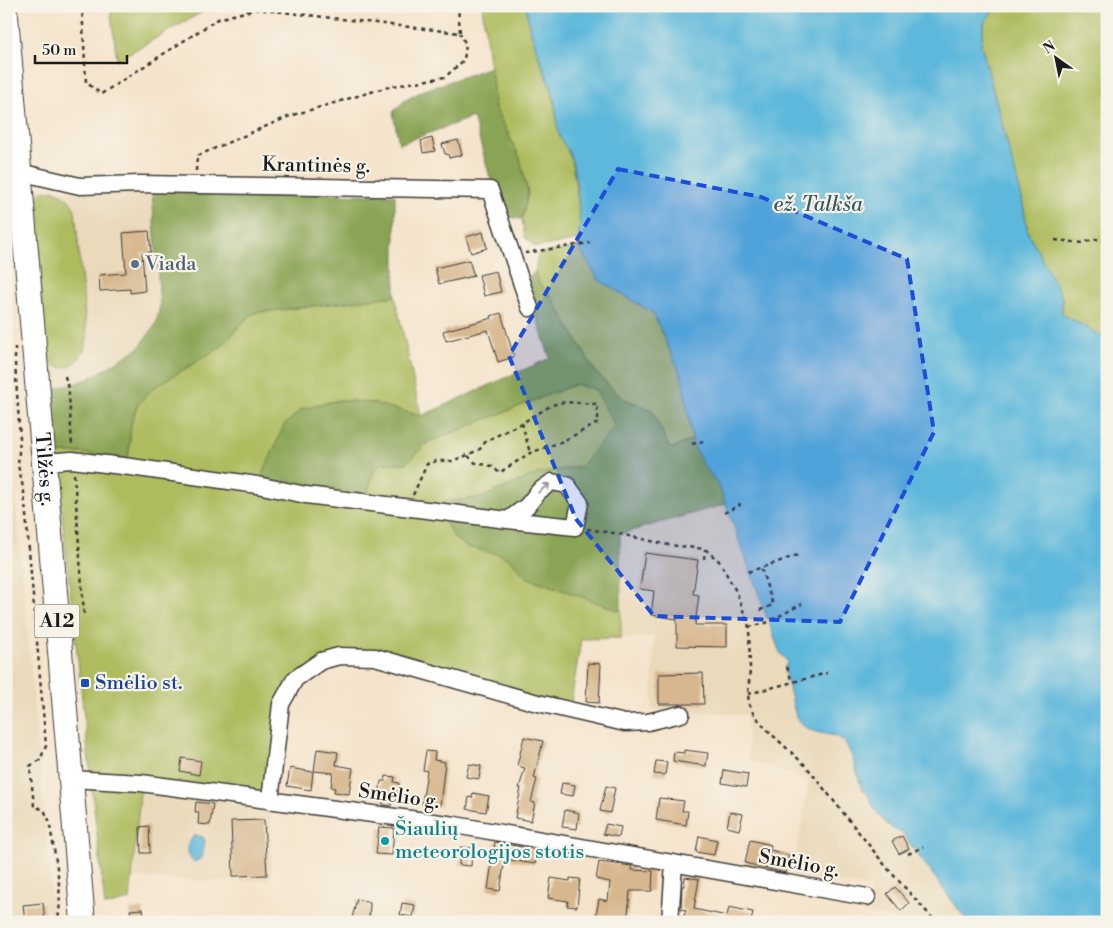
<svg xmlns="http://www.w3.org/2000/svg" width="1113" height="928" font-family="'Libre Bodoni',serif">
  <rect width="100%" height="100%" fill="#f7f3e8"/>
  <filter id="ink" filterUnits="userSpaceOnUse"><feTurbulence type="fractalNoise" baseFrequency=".02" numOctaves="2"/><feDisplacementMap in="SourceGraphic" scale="10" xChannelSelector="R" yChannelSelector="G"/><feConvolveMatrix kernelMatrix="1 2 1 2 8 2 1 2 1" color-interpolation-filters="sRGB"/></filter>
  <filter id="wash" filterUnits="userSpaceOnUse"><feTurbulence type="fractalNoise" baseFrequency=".0096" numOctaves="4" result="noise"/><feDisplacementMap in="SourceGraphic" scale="20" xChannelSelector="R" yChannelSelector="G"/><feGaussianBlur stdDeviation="1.12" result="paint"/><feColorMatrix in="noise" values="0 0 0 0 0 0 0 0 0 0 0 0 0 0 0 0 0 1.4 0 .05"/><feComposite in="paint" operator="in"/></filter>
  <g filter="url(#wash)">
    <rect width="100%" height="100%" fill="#f5e4cc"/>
    <path fill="#ead9ba" d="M29,186L90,193L152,191L160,306L156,324L139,348L89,379L51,390L46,358Z
      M6,403L12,465L54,922H6Z
      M726,504L780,653L783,657L786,658L788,662L785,672L796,717L799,722L814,732L841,739L848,747L862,789L865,791L875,809L892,829L902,833L968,922H903L868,913L871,888L793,875L809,781L749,760L747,715L652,709L654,637L621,638L620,534Z
      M141,783L270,801L271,880L215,881L133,878Z"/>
    <path fill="#aebc5e" stroke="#656c3d" d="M110,6H213L117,60Z
      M482,6H526L528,22L539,58L552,91L560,135L571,158L580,212L579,240L535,247L525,237L522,219L528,193L520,158L495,108Z
      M996,6H1107V337L1105,338L1062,314V298L1028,232L1022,199L981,45L984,23Z
      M53,190C64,193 70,200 75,210L87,338C85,360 63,380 46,358L34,201L41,193Z
      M578,247L599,280L653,313L682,377L692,440L670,449L652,410L622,398L596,373L551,296L538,282L535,272L538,254Z
      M395,296L421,416L373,403L340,400L313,405L375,469L382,463H407L428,442L576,384L596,390L616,426L582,466L537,474L480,498L443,502L502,555L513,562L526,577L621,611V638L581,639L570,709L375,657L321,661L281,704L270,801L141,783L130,900L105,906L55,453H81L127,459L129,452L131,423L138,404L153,388L221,347L242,323L254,313Z"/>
    <path fill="#8aa455" stroke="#536038" d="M491,67L495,108L520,158L528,193L522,219L502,216L494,192L473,117L399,144L393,112L404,101L422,91Z
      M152,191L395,195V296L254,313L242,323L221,347L153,388L138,404L131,423L129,452L127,459L81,453H55L51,390L89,379L139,348L156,324L160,306Z
      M535,272L538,282L551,296L596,373L622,398L652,410L670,449L692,440L703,465L718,483L726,504L620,534L621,611L526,577L513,562L502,555L467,547L454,538L447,525L442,502L480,498L537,474L581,466L615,426L596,390L576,384L428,442L407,463H382L375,469L367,494L260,481L284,425L302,409L340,400L373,403L421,416L550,358L524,281Z"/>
    <path fill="#5db8db" stroke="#3c6a7c" d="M526,6H996L984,23L981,45L1022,199L1028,232L1062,298V314L1105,338L1107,337V922H968L902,833C890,829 880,818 873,806C870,800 868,793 862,789C858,778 851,745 841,739C826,731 807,736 796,717L785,672V666L788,662L780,653L718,483L703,465L693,444L682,377L653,313L599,280L577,245C583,227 577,177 571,158C569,150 562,143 559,135C555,120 557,104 552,90C542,62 529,36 526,6Z
      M195,835L203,837L205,841L202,858L194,862C185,856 187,842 195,835Z"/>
    <g id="blocks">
      <path fill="#d7b78e" d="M432,138L435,151L423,153L421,141Z
        M458,140L462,155L449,158L448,154H445L442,144Z
        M149,231L151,252L142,253L145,291L130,293V289L100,291L99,275L126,273L123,233Z
        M483,232L487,248L471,253L466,237Z
        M469,260L474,276L439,284L435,268Z
        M496,271L501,292L484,296L479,275Z
        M501,313L514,357L498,362L488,330L446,341L443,331L492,318L491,316Z
        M645,553L698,560L693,594L699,595L695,625H727V647L677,646V619L651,615L654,591L640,589Z
        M588,663L601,664L599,703L586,702Z
        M703,673L704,704H659V674Z
        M524,737L543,741L534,778L537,779L531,802L535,803L531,821L515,818L521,788H519L525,768L517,766Z
        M317,749L338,752L336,765L353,768L349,794L334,792L335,788L331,787L333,773L314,771Z
        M684,750L708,753L706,766L673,761L674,752L684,753Z
        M426,751L435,752L434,760L445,762L440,806L422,804L427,771L423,770Z
        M182,758L201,761L199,775L180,771Z
        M656,761L667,762L665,775L654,774Z
        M469,764L481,766L479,779L466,777Z
        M290,768L313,772L311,790L287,786Z
        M724,770L748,774L746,787L722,783Z
        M386,776L395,777L394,782L399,783L397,800L392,799L391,806L383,805V798H379L381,781H385Z
        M562,783L575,785L573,796L560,794Z
        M606,786L615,788L610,813L600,811Z
        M473,793L489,796L486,812L467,809L469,797L472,798Z
        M659,798L684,801L682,811H688L686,825L656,820Z
        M196,802L213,804L210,825L198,824L199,812H195Z
        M565,810L579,813L577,829L562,827Z
        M730,812L743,814L739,830L727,827Z
        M264,820L267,875L233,876L231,821Z
        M606,824L621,827L619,837L603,834Z
        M149,826L150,853H141L140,827Z
        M379,827L394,828L392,855L376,854Z
        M699,836L717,840L714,855L696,852Z
        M902,836L909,849L899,854L892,841Z
        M750,840L771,845L770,850L789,855L785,873L745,863Z
        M495,842L537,850L535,864L505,859L500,891L488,889Z
        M460,847L472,848L471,866L459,865Z
        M599,862L632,866V870L653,871L652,891H630L628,915H625L624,922H595L599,899L608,901L610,882L596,879Z
        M685,877L699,879L694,909L727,916L729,907L753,912L751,922H682L686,910L681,909L682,886H684Z
        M551,878L570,881V878L580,879L577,907L567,906L568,901L548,898Z
        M895,887L909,903L901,911L887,894Z
        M357,899L370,903L369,922H351Z
        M43,903L45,921L25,922L23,905Z
        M402,903L415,905L413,917L400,915Z
        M143,909L145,922H132L130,910Z"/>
    </g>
  </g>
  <g filter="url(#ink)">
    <use href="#blocks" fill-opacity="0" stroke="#3d3a36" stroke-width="1"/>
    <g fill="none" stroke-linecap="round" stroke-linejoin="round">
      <defs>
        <path id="minor" d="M19,172L80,186L140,184L490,190L530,308
          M44,462L72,460L131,467L257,485L306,495L508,520L575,527L580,503L567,485L552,482L539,491L527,506L508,520
          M71,779L141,783L455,825L867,897
          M270,801L281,704L295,679L321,661L339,656L375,657L534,702L625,723L648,722L681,714
          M670,922L674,863"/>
        <g id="highway">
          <path id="s1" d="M6,16L83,922"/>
        </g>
      </defs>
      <use href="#minor" stroke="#3d3a36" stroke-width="19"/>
      <use href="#highway" stroke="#3d3a36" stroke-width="26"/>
      <path stroke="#3d3a36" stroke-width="2.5" stroke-dasharray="4 4" stroke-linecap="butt" d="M82,6L86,82L101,94L218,19L256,9L460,33L458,6
        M196,171L197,156L290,116L388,87L445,77L464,60L466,45L460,33
        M1055,240L1083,243L1095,239L1107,240
        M525,253L590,243
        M15,347V363L20,438L18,465L24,492L46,746L40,760L30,766L34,806L44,810L49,820C53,847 65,896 57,922
        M65,376L69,393L72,447
        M522,423L530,453
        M692,444L703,441
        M74,474L84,615
        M413,495L427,464L436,461H452L468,455L480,449L486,441L522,423L552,405L565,402L597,404L598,414V423L561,442L530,453L499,473C497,471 495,468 493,467C482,461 477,469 468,455
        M724,513L740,505L738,502
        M587,529L620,534L669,545L705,549L719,561L737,593L749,627L750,670L748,694L749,704L753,713L766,729L806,766L888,869L936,922
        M704,559L705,549
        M748,572L798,555
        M760,610L773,605L761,568
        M749,627L766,623L802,604
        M787,667L792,682
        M748,694L827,673
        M908,854L923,847"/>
      <use href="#minor" stroke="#fff" stroke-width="16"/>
      <use href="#highway" stroke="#fff" stroke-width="24"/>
    </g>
    <defs><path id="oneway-shaft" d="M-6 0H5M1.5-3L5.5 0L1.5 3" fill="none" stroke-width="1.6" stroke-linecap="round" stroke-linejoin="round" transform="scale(1.25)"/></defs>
    <use stroke="#999" href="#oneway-shaft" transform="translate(544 488) rotate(-39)"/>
  </g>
  <path fill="#1d4ed8" fill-opacity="0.2" stroke="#1d4ed8" stroke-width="4" stroke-dasharray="10 6" stroke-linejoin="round" d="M618,169L761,197L907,259L934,432L840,622L654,616L576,519L509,356Z"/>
  <circle fill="#5c6f8a" stroke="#f7f3e8" stroke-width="2" cx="135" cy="264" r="5"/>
  <rect fill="#1a4fb4" stroke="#f7f3e8" stroke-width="2" x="80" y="678" width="10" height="10" rx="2.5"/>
  <circle fill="#0f9aa8" stroke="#f7f3e8" stroke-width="2" cx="385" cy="841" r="5"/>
  <g text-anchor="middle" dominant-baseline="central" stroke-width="4.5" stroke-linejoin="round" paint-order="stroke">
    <rect fill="#f7f3e8" stroke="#5e5c59" stroke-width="1" x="34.5" y="604.5" width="45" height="33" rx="4"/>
    <g font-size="19" font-weight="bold" fill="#1c1c1c">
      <text x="57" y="621">A12</text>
    </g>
    <g font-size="20" fill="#1c1c1c" stroke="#f7f3e8">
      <text transform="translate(316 166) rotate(1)">Krantinės g.</text>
      <text stroke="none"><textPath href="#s1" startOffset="455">Tilžės g.</textPath></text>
      <text transform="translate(399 797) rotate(8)">Smėlio g.</text>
      <text transform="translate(799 864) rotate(10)">Smėlio g.</text>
    </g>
    <g font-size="20" fill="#4e5e75" stroke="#f7f3e8" text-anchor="start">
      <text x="145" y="264">Viada</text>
    </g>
    <g font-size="20" fill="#164399" stroke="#f7f3e8" text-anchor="start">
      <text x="95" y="683">Smėlio st.</text>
    </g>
    <g font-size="20" fill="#0d838f" stroke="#f7f3e8" text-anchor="start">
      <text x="395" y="829">Šiaulių<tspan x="395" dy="23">meteorologijos stotis</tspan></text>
    </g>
    <g font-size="21" font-style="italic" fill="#365a68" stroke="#f7f3e8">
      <text x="818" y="205">ež. Talkša</text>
    </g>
  </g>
  <rect width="1113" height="928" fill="none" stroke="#f7f3e8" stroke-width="25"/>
  <g transform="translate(1056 58) rotate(327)" stroke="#f7f3e8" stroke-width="4" paint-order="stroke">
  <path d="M0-4L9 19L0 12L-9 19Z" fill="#1c1c1c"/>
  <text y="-8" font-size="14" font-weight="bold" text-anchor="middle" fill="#1c1c1c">N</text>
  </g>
  <path d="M35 55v8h92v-8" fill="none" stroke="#1c1c1c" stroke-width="2.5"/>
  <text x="42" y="55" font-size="15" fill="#1c1c1c" stroke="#f7f3e8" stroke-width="4" paint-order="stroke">50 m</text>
</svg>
